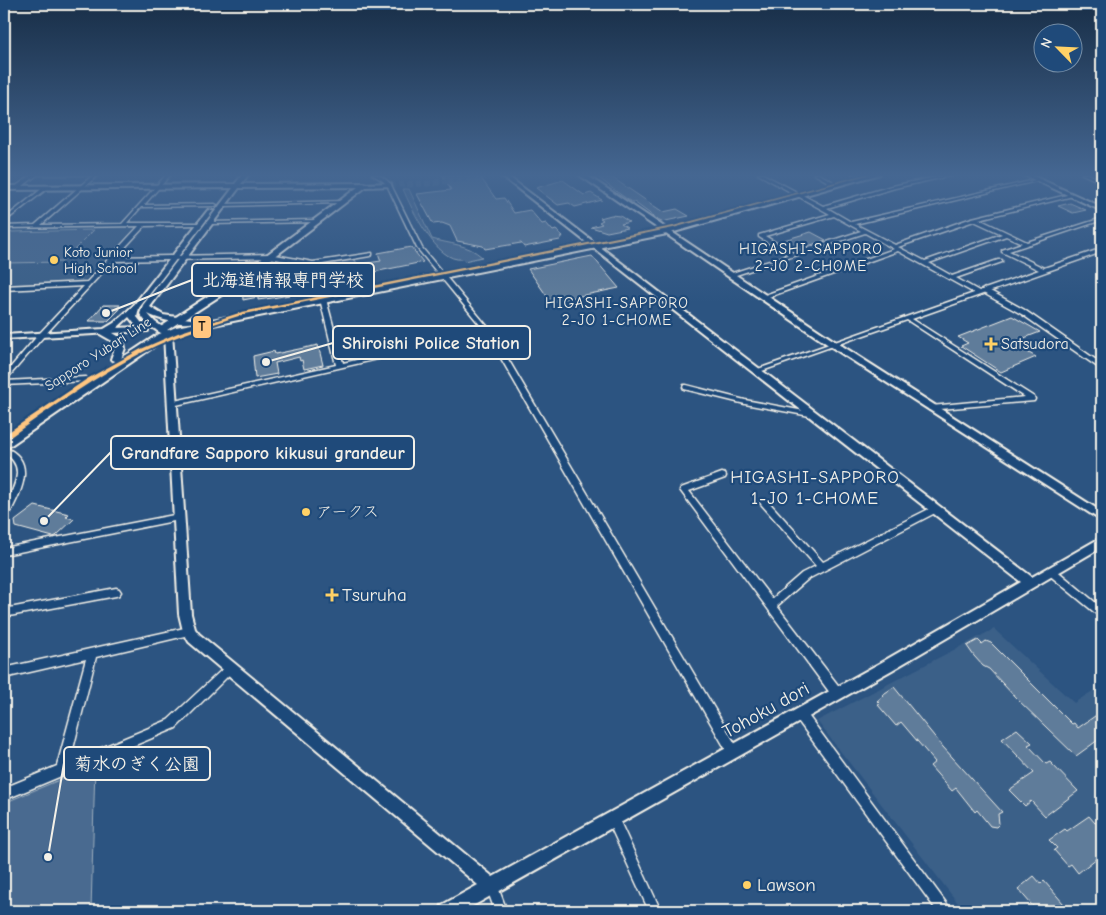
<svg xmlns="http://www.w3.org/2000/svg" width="1106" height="915" font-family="'Comic Neue','Klee One',sans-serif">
  <rect width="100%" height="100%" fill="#2c5481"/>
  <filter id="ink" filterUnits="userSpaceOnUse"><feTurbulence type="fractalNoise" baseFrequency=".02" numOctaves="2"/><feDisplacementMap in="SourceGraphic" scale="10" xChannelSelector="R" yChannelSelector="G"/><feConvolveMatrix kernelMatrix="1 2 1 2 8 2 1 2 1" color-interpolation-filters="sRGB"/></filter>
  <g filter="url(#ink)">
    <path fill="#3b6088" d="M136,226L82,283L4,286V230Z
      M994,629L1074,703L1102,685V911H964L817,721Z"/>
    <path fill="#496b90" stroke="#9eaebc" d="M403,189H409L432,239C449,244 468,244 482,257L464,261L462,259C437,263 411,208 403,189Z
      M94,230L62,262L4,263V239L12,232Z
      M355,259L361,275L326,281L322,267L324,265Z
      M95,765L91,911H4V803Z"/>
    <path fill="#5e7b9a" stroke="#f4f1e8" d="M442,174H478L496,199L504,198L514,213L530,210L542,224L546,223L553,231L556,230L563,236L560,240L524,247L521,243L485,249L483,246L457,241L450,226L442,223L433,224L417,194L451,190Z
      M594,174H607L663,212L677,209L689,216L661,222L634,202H631L613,189Z
      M563,180L584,195L591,193L602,200L575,207L569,203L558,205L536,188Z
      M1070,203L1086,210L1073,213L1058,206Z
      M611,215L620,216L629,222L621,224L627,228L607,232L591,227L602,224L599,222L603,220L600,218Z
      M811,232L826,240L799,249L784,240Z
      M411,247L423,262L364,274L361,264L381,261L378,253Z
      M592,256L619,288L551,302L528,269Z
      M269,271V273L299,271L301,280L290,284L291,293L289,295L272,298L258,300V297L243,300L242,283L248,279L256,278V273Z
      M103,305H120L117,309H120L108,321H89Z
      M1012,316L1040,332L1019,340L1022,342L1015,345L1036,357L1001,372L961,346L968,343L958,337Z
      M318,345L323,365L304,369L302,360L300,361L299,357L275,363L277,374L255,378L253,356L274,351L275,354Z
      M35,506L69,514L66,517L74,519L56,536L53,537L16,527L15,521Z
      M978,640L982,644L986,641L991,643L1072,724L1074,723L1078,728L1102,711V744L1098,740L1076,756L1016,698L989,669L983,666L974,656L967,646Z
      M894,687L943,747L1002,812L998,814L999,824L996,827L990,826L977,810L975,812L956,788L952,791L930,766L935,762L901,722L896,726L878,705L880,704L877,701L883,696L882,695Z
      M1017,729L1032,743L1028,745L1046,764L1050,762L1078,791L1045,816L1031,801L1025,806L1009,790L1034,773L1002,739Z
      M1089,816L1095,823L1098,822L1102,827V854L1078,873L1071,864L1068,866L1054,850L1057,848L1049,840L1065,829L1067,831Z
      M1034,876L1041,884L1044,881L1070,911H1037L1018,889Z"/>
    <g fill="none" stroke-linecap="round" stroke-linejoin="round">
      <path stroke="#4a6c90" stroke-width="6" stroke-dasharray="6 3" stroke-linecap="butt" d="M389,185L434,183L493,174"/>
      <defs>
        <path id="pedestrian-far1" d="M985,291L987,292"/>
        <path id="pedestrian" d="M985,291L1023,312L1102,367"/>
        <path id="minor" d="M33,174H99L41,225L122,224L167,174H171L144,205L215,204L217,205L215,206L141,207L127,223H200L202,224L200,225L145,226L116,257L270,254L313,262L372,253V255L370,256L317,265L343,363L485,331L417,248L387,185L383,181L372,174C380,174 386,179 391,185L422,248L492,332L737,747L738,751L737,755L733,756L729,755L487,334L172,406H170L169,404L170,402L336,365L312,266L270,258L113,261L44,336L5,381L86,377L89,379L88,381L4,385V375L39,334L84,286L4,290V286L87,282L139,226L4,228V226L35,225L93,175H37L19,189H15V187Z
          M758,174H763L823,206L892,186L951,174H958L895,188L827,208L851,222L1039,179L1041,180L855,224L895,245L972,218L1071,194H1073V196L979,219L1027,242L1102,218V220L1009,251L1044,268L1100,249H1102V252L912,319L1034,397L1035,399L1034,401L929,410L928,408L929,406H931L1025,397L907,320L759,372H755L754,371L755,370L974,293L898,251L766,298H762V296L894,249L865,233L733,276H729V274L788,255L759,237V235L830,214ZM834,216L861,231L793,253L765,236ZM974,221L1002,234L925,261L898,247ZM1006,236L1022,243L1002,250V252L1039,270L979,291L956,278L1002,262V260H998L952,276L929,263Z
          M814,174H819L834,182L830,183Z
          M852,174H857L858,175L856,176Z
          M1082,174H1087L1102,180V183Z
          M44,187L48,188L4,222V219Z
          M344,201V203H342L223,206L221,205L223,204Z
          M317,220H319V222L209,224L207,223L209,222Z
          M684,385H686L745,400L815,413L819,415L815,417L745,404L684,389L683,387Z
          M4,447C40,461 19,495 7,519L4,520C4,517 3,512 4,508C5,505 7,501 9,498C17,480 24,465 4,453Z
          M722,473L725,474L726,476L725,478L689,491L772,599L802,573L816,566L761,504L760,502L761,500H767L823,562L933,507H939L940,509L939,511L808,579L777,606L841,689L842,693L841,697L837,698L833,697L680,490L681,488Z
          M179,514L182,515L183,517L182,519L179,520L4,555V548Z
          M1051,567L1054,568L1102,608V617L1099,616L1048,574L1047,571L1048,568Z
          M116,588L119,589L121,592L119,595L116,596L4,617V609Z
          M189,627L192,628L194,631L192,634L189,635L96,657L70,761L168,720L227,665L230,663L233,665L235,668L233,671L176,728L4,800V788L57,766L86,659L4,678V668Z
          M800,709L804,710L949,907L951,911H937L796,718L795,714L796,710Z
          M613,813L617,815L661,911H649L607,819L609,815Z
          M492,880L496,882L507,911H495L486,886L488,882Z"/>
        <path id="tertiary" d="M243,174H249L241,184L364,183L367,185L364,187L239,188L150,307L163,315L191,319L195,321C186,327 157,319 148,314L155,322L172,333L191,614L195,629L199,634L493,877L882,662L1021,582L499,174H505L1032,577L1102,537V547L892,670L464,911H440L442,905L478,885L189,642L183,631L179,614L164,334L149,326L140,314L143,305L233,188L4,190V186L235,184Z
          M578,174H585L836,342L1102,512V521L830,346Z
          M1022,174H1029L1102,207V211Z
          M208,210L213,211L139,308L137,317L145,327H148V331L4,339V335L104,329L114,323L133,306ZM129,317L137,327L117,328Z"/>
        <path id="secondary" d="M389,183L391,184V186L366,187L240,283L164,332L161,333L156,330L234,279L362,184Z"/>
        <path id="primary" d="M869,174H880L667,234L179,332L165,339L8,447L4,448V438L117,362L111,359L115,348L114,342L100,334V330H108L123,339L125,348L121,359L157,335L176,327L666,230Z"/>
      </defs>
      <use href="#pedestrian-far1" stroke="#f4f1e8" stroke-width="6"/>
      <use href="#pedestrian" stroke="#f4f1e8" stroke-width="8"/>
      <use href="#minor" stroke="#f4f1e8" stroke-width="3"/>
      <use href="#tertiary" stroke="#f4f1e8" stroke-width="4"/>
      <use href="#secondary" stroke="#f4f1e8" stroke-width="4"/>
      <use href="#primary" stroke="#f4f1e8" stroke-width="4"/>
      <use href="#pedestrian-far1" stroke="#1f4a7a" stroke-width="4"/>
      <use href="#pedestrian" stroke="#1f4a7a" stroke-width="5"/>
      <use href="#minor" fill="#1f4a7a" fill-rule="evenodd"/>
      <use href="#tertiary" fill="#1f4a7a" fill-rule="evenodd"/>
      <use href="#secondary" fill="#1f4a7a" fill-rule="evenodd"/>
      <use href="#primary" fill="#1f4a7a" fill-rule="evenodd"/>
      <defs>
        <path id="metro-1" d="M865,174H871L673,228L245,314C211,325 177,335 145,351C96,376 51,408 6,440H4V435L87,379L141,349L178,333L242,312L673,226Z"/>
      </defs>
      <use href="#metro-1" stroke="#1f4a7a" stroke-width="4"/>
      <use href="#metro-1" fill="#ffc680" fill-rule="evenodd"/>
    </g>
  </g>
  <linearGradient id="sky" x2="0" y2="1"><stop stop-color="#182e47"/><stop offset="0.58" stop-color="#456792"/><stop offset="1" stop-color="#456792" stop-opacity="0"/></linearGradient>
  <rect width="1106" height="302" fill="url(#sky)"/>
  <g fill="#ffd166" stroke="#1f4a7a" stroke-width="2">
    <circle cx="54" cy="260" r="5"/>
    <path d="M988.5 336.5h5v5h5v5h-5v5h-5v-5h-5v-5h5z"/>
    <circle cx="306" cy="512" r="5"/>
    <path d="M329.5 587.5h5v5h5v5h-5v5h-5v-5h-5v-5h5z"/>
    <circle cx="747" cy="885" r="5"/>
  </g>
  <g text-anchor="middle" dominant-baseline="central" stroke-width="4.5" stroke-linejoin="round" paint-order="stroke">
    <g font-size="14" fill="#f4f1e8" stroke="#1f4a7a" text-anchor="start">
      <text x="64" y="252">Koto Junior<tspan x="64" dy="16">High School</tspan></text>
    </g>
    <g font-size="14" fill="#f4f1e8" stroke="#1f4a7a">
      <text transform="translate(98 354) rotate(-33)">Sapporo Yubari Line</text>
    </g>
    <g font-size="15" letter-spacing="1" fill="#f4f1e8" stroke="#1f4a7a">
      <text x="811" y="249">HIGASHI-SAPPORO<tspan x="811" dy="17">2-JO 2-CHOME</tspan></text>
      <text x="617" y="303">HIGASHI-SAPPORO<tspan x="617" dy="17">2-JO 1-CHOME</tspan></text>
    </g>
    <g font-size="16" fill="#f4f1e8" stroke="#1f4a7a" text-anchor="start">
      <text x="1001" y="344">Satsudora</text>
      <text x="316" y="512">アークス</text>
    </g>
    <g font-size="18" letter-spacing="1" fill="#f4f1e8" stroke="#1f4a7a">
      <text x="815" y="477">HIGASHI-SAPPORO<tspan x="815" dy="21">1-JO 1-CHOME</tspan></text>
    </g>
    <g font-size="19" fill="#f4f1e8" stroke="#1f4a7a" text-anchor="start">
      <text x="342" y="595">Tsuruha</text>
      <text x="757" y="885">Lawson</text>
    </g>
    <g font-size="19" fill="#f4f1e8" stroke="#1f4a7a">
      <text transform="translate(766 710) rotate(-29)">Tohoku dori</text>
    </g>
  </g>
  <path fill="none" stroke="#f4f1e8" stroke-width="2" d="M106 313L192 280M266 362L333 343M44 521L111 452M48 857L64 763"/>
  <g fill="#f4f1e8" stroke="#1f4a7a" stroke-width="2">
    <circle cx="106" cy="313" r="5"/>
    <circle cx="266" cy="362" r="5"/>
    <circle cx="44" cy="521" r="5"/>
    <circle cx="48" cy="857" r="5"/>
  </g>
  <g fill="#1f4a7a" stroke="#f4f1e8" stroke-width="2">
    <rect x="192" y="263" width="182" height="33" rx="5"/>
    <rect x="333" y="326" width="197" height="33" rx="5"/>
    <rect x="111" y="436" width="303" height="33" rx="5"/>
    <rect x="64" y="747" width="146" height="33" rx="5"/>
  </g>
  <g font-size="18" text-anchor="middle" font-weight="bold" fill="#f4f1e8">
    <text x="283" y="286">北海道情報専門学校</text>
    <text x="431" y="349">Shiroishi Police Station</text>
    <text x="263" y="459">Grandfare Sapporo kikusui grandeur</text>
    <text x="137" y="770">菊水のぎく公園</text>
  </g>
  <rect stroke="#1f4a7a" stroke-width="2" x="192" y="315" width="20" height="24" rx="5" fill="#ffc680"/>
  <g font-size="14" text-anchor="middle" font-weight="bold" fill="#111">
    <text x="202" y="331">T</text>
  </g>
  <rect width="1106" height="915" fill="none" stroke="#1f4a7a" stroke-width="20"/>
  <rect x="10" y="10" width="1086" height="895" fill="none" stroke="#f4f1e8" stroke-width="2" filter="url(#ink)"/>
  <g transform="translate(1058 48) rotate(294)"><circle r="24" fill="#1f4a7a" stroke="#748da6"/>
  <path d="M0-4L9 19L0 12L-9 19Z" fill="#ffd166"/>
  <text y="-8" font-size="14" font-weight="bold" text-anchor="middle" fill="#f4f1e8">N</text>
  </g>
</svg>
